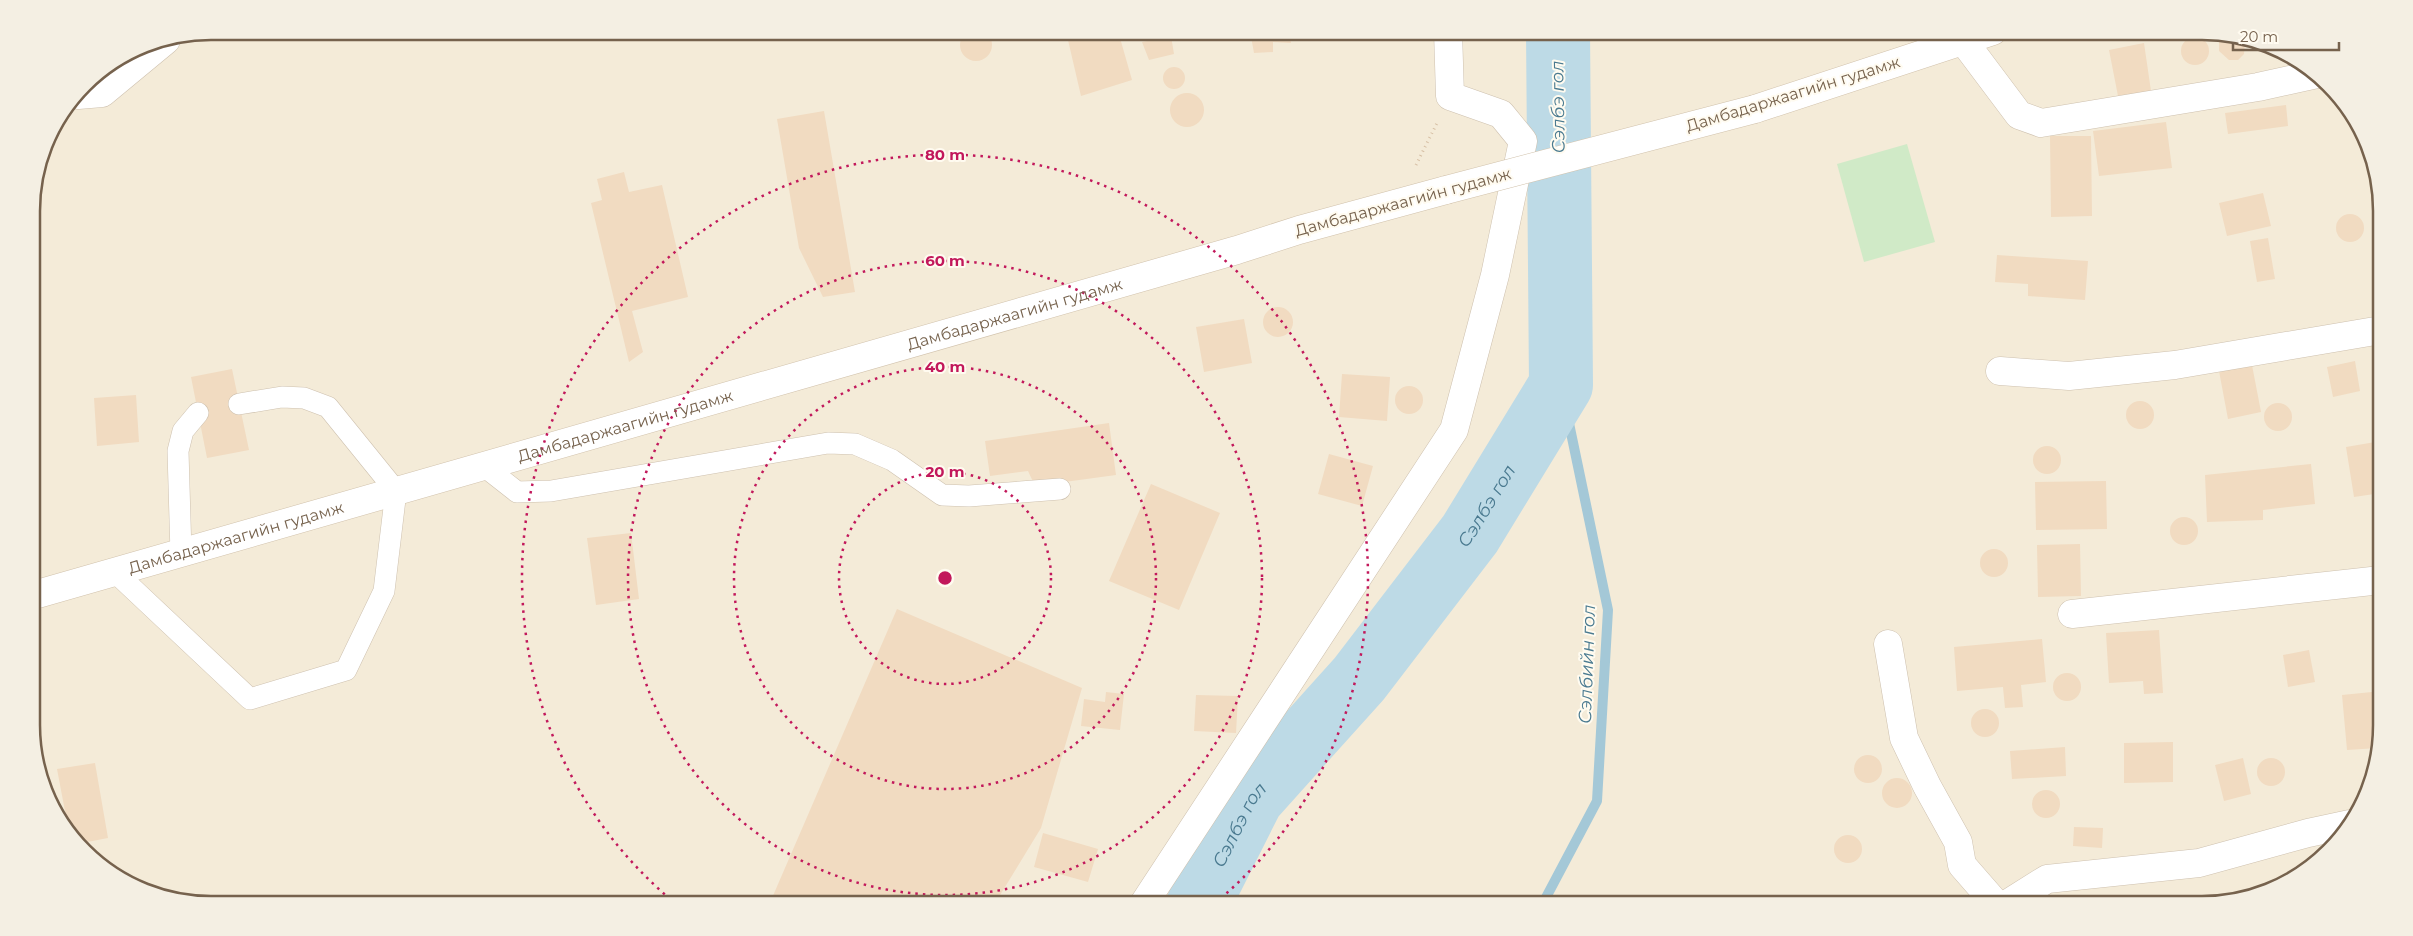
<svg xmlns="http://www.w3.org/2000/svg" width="2413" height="936" font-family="Montserrat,sans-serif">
  <rect width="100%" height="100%" fill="#fcf7e9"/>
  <path fill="#f4ebd8" d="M211,31H2202L2260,41L2311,68L2344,101L2380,187L2382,725L2372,783L2345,834L2311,868L2260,895L2213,904L211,905L153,895L76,843L35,760L32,199L50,132L92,76L143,45Z"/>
  <path fill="#d0eac7" d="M1907,144L1935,242L1864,262L1837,164Z"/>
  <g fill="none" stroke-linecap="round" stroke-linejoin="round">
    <path stroke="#a4c8d7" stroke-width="10" d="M1542,905L1597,801L1608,610L1561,385"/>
    <path stroke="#bddae6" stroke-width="64" id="s1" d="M1198,905L1252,798L1359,679L1470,534L1561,385L1558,31"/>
  </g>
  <path fill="#f1dbc1" d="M960 45a16 16 0 1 1 32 0a16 16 0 1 1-32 0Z
    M1107,31H1118L1132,80L1081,96L1068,40Z
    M1250,31H1288L1291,43L1273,42V52L1254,53Z
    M2225,35L2243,38L2245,42L2244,54L2238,60H2229L2219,51V42Z
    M1171,36L1174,54L1149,60L1142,42Z
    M2181 51a14 14 0 1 1 28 0a14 14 0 1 1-28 0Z
    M2144,43L2151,91L2118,96L2109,50Z
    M1163 78a11 11 0 1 1 22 0a11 11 0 1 1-22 0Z
    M1170 110a17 17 0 1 1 34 0a17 17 0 1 1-34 0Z
    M2286,105L2288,126L2228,134L2225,113Z
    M824,111L855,292L823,297L799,248L777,119Z
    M2166,122L2172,168L2099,176L2093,131Z
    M2050,136H2091L2092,216L2051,217Z
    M2370,166L2380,187V200L2371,201Z
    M624,172L629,192L662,185L688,297L632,311L643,352L629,362L591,203L602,200L597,179Z
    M2263,193L2271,226L2227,236L2219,203Z
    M2336 228a14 14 0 1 1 28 0a14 14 0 1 1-28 0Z
    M2268,238L2275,279L2257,282L2250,241Z
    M1997,255L2088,261L2085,300L2028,296V284L1995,282Z
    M1263 322a15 15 0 1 1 30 0a15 15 0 1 1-30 0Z
    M1244,319L1252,363L1204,372L1196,327Z
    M2355,361L2360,391L2333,397L2327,367Z
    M2252,365L2261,412L2228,419L2219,371Z
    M232,369L249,450L207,458L191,377Z
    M1342,374L1390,377L1387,421L1339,417Z
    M1395 400a14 14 0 1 1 28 0a14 14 0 1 1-28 0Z
    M136,395L139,442L97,446L94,398Z
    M2126 415a14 14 0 1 1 28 0a14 14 0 1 1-28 0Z
    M2264 417a14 14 0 1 1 28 0a14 14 0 1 1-28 0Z
    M1109,423L1116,475L1035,486L1028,471L990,476L985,441Z
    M2381,441V493L2354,497L2346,447Z
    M2033 460a14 14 0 1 1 28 0a14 14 0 1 1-28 0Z
    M1329,454L1373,466L1362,506L1318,494Z
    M2311,464L2315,504L2263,510V520L2207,522L2205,475Z
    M2106,481L2107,529L2036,530L2035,482Z
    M1151,484L1220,513L1179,610L1109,581Z
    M2170 531a14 14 0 1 1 28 0a14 14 0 1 1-28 0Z
    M631,533L639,599L596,605L587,538Z
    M2080,544L2081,596L2038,597L2037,545Z
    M1980 563a14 14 0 1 1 28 0a14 14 0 1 1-28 0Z
    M897,609L1082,688L1041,828L994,905H769Z
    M2159,630L2163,693L2144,694L2143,681L2109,683L2106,633Z
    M2042,639L2046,682L2021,685L2023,707L2005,708L2003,687L1957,691L1954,647Z
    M2309,650L2315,682L2288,687L2283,655Z
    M2053 687a14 14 0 1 1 28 0a14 14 0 1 1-28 0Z
    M2382,691V725L2379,726L2378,748L2347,750L2342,695Z
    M1106,692L1124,694L1120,730L1081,726L1084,699L1105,702Z
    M1196,695L1238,696L1236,733L1194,731Z
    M1971 723a14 14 0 1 1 28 0a14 14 0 1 1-28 0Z
    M2173,742V782L2124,783V743Z
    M2065,747L2066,776L2012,779L2010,751Z
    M1854 769a14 14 0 1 1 28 0a14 14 0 1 1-28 0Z
    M2243,758L2251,794L2224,801L2215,765Z
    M2257 772a14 14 0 1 1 28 0a14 14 0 1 1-28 0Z
    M95,763L108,838L77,844L68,827L57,769Z
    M1882 793a15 15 0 1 1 30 0a15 15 0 1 1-30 0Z
    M2032 804a14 14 0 1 1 28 0a14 14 0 1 1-28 0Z
    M2074,827L2103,828L2102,848L2073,846Z
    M1043,833L1098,849L1088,882L1034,867Z
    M1834 849a14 14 0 1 1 28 0a14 14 0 1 1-28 0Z"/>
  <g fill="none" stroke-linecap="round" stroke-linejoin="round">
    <defs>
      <path id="service" d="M484,466L517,492L551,491L828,443L855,444L892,460L942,495L969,496L1060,489
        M181,554L178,451L183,431L198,413
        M115,572L250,699L346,670L384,591L396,491L328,407L304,398L282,397L239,404"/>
      <path id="minor" d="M1956,31L2019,115L2041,123L2258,87L2317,74
        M78,95L102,93L166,40
        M2000,371L2069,376L2175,365L2381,330
        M2072,614L2381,580
        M1888,644L1904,738L1927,786L1958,842L1962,865L1996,904
        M2007,904L2047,879L2199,863L2308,833L2350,824
        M1143,905L1454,430L1495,275L1523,141L1501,114L1450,96L1448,31"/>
      <g id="secondary">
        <path d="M1755,109L1993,31"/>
        <path id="s2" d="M34,595L1237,250L1299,230L1446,190"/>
      </g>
    </defs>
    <use href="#service" stroke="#cec1af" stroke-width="22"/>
    <use href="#minor" stroke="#cec1af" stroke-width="29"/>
    <use href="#secondary" stroke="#d1c2ac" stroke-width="29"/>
    <path stroke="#d6bfa4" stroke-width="3" stroke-dasharray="1 4" stroke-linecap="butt" d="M1416,165L1437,123"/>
    <use href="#service" stroke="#fff" stroke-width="21"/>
    <use href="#minor" stroke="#fff" stroke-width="28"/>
    <use href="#secondary" stroke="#fff" stroke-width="28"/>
    <defs>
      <path id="secondary-bridge" d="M1446,190L1755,109"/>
    </defs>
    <use href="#secondary-bridge" stroke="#d1c2ac" stroke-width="29" stroke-linecap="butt"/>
    <use href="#secondary-bridge" stroke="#fff" stroke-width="28"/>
  </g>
  <g fill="none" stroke="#c2185b" stroke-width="2.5" stroke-dasharray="2.5 5">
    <circle cx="945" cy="578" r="106"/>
    <circle cx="945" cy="578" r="211"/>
    <circle cx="945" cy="578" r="317"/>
    <path d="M676 904A423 423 0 1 1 1214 904"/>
  </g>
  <g text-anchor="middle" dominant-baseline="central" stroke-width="4" stroke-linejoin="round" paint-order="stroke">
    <g font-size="16" fill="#76624d" stroke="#fffbf0">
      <text transform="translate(1793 94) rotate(-17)">Дамбадаржаагийн гудамж</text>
      <text transform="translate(1403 202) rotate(-15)">Дамбадаржаагийн гудамж</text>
      <text stroke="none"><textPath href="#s2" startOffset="1020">Дамбадаржаагийн гудамж</textPath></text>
      <text stroke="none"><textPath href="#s2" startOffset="615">Дамбадаржаагийн гудамж</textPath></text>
      <text stroke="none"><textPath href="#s2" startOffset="210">Дамбадаржаагийн гудамж</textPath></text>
    </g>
    <g font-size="18" font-style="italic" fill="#4a7a90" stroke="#fffbf0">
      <text transform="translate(1558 107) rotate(-91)">Сэлбэ гол</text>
      <text stroke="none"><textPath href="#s1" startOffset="495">Сэлбэ гол</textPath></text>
      <text transform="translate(1587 664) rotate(-88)">Сэлбийн гол</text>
      <text stroke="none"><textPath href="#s1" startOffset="90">Сэлбэ гол</textPath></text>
    </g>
  </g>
  <path d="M0 0H2413V936H0ZM211 40H2202A171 171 0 0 1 2373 211V725A171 171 0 0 1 2202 896H211A171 171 0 0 1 40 725V211A171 171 0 0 1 211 40Z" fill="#f4efe3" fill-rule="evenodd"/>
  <path fill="none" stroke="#76624d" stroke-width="2.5" d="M211 40H2202A171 171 0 0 1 2373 211V725A171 171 0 0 1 2202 896H211A171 171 0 0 1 40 725V211A171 171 0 0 1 211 40Z"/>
  <circle cx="945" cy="578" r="8" fill="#c2185b" stroke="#fffbf0" stroke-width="2.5"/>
  <g font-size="15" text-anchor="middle" font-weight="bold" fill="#c2185b" stroke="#fffbf0" stroke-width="4" stroke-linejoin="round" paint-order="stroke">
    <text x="945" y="160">80 m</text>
    <text x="945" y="266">60 m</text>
    <text x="945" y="372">40 m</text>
    <text x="945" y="477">20 m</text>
  </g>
  <path d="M2233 42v8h106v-8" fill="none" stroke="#76624d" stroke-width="2.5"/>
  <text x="2240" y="42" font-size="15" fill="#76624d" stroke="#fffbf0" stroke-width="4" paint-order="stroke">20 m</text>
</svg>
